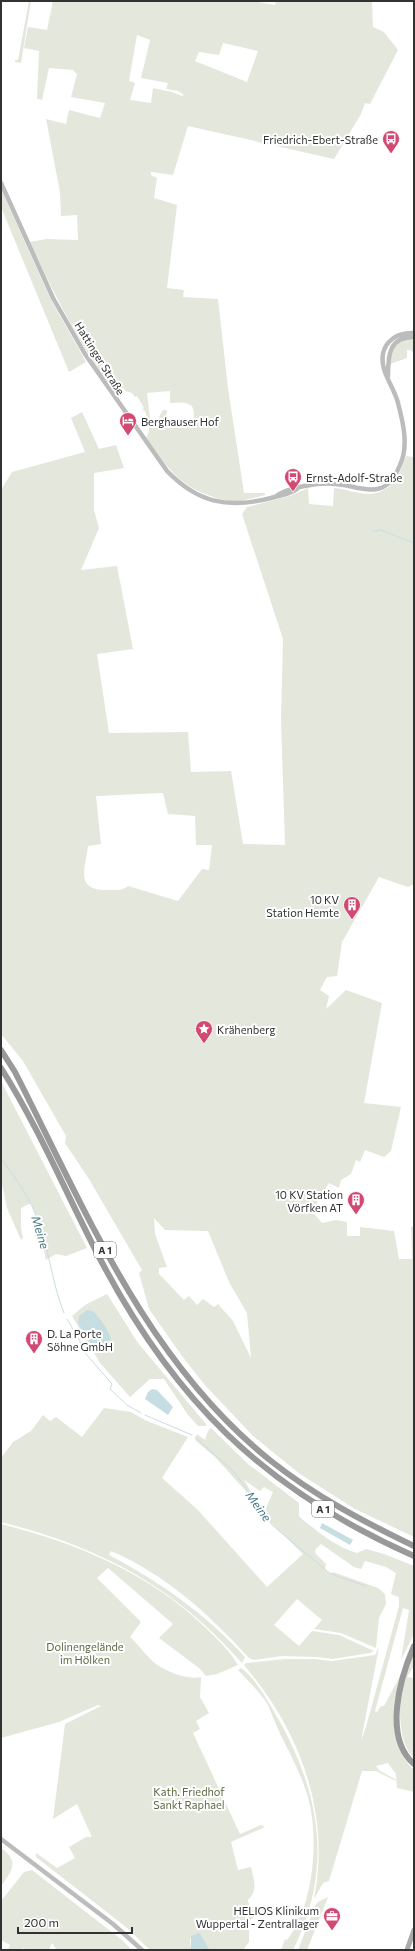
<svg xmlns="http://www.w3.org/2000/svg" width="415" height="1951" font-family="Commissioner,sans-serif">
  <rect width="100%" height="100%" fill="#fff"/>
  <path fill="#e4e7dc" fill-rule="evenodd" d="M29,1H31L21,63L15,62V60H18Z
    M53,1H252L275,5L276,1H372L373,27L384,32L398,50L370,104L365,103L361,114L334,159L188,126L173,175L151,172V175L157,178L154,198L177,205L167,288L184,290L183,297L218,299L228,388L244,493H265V495C258,497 249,499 241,501C231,502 220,500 211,496C176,484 167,466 146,438C152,428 148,421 145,411L142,410L144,408L137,396L135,397L132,393L125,391L124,388L114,394C81,346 54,295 30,242L46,239L78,240L77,215L61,216L60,192L46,119L66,124L69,110L100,118L105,103L71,97L77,74L73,70L49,68L42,100L37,99L39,51L24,48L28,27L47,30ZM137,35L150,40L141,78L168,83L166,89L178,91L184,95L182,96L172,92L153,88L151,103L130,100L135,83L129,81ZM223,43L258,51L247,82L195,61L199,52L219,55ZM170,391V403C177,403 184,401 190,405C193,406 193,409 194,413C195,428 181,429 169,426L166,419L167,410H163L156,422L150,418L147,393Z
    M1,189L50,298L86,362L69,372L1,207Z
    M407,339L414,340V353L410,350H407V358L390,364C391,352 394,344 407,339Z
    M82,412L99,449L116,445L124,468L94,473V510L99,528L81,570L117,566L133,649L97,654L109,733L188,732L191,772L231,771L243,844L285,845L281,720L283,639L242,514L247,507L290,496L308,488L309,504L333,506L334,488C345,489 359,494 370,494C391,493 401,473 406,456L414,457V884L408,887L379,877L342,942L337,976L327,977L320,990L329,996L326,1009L346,990L382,1003L364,1103L401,1107L391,1151L384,1157L365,1150L360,1162L356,1160L351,1174L341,1180L339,1188L329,1183L312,1211L322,1223L336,1220L347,1222V1236H360V1227L394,1231L399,1259H412L411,1227L414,1226V1537L355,1509L300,1474L253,1436L204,1384L182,1356L149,1309L139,1273L142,1270L89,1179L65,1143L66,1136L23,1061L1,1034V490L12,472L85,452L71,418ZM163,793L168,814L195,816L196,845H212L209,870L202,869L178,901L128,886C122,891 116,890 107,890C75,890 85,870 88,846L101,844L96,796ZM154,1218L165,1230L208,1231L229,1282L247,1313L251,1358L233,1321L218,1304L214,1307L203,1299L197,1305L189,1296L184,1300L159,1274V1268L167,1267L155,1234Z
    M1,1081L87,1248L66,1256L56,1254L46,1260L40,1231L34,1224L35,1213L31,1203L21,1208V1228L23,1238L21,1240L7,1208L1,1179Z
    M107,1294L138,1343L206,1424V1426H198L188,1415L164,1379H150L130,1397L100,1363L72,1316L85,1305Z
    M104,1408L131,1412L147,1421L188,1437L162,1478L197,1509L267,1587L303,1554L263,1515L273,1492L264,1487L260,1491L244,1480L261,1509L259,1513L256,1511L245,1490L215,1457L195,1440L197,1434L205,1440L208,1431L211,1428L248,1464L299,1503V1516L302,1519C318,1532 336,1547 357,1553L366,1549L384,1554L414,1566V1634L401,1660L409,1610L403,1608L375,1711L377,1712L381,1706H384L400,1676C394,1708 387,1745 414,1770V1792L397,1788L396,1774L388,1763L376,1766L380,1771L395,1779L396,1781L376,1771H362L329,1881L323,1883L314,1899C331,1813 300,1731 244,1665L246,1663L285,1659H315L332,1661L375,1655L379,1647L361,1741L366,1727L399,1606V1597L391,1594L396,1573L386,1567L365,1561L361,1569L354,1567L321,1544L315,1550L316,1554L326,1564L325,1569L332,1574L333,1572L378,1588L385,1594L386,1604L379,1618L376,1648L341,1633L314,1629L322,1620L297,1599L274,1625L299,1646L312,1631L339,1635L374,1651L370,1653L333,1659L317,1657L282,1656L254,1660L249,1658C210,1615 165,1574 111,1551L109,1555C160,1582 206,1614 245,1657L242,1663L241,1662C173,1585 99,1547 1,1522V1458L13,1442L31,1431L43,1415L50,1421L56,1417L82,1437Z
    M1,1524C77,1543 149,1573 206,1628C218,1640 230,1651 238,1665L217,1674L206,1676L199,1668L159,1638L173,1624L108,1568L97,1578L141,1622L130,1637C139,1645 147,1657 156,1664C167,1672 188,1680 201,1677L200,1697L209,1713L196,1721L200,1729L193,1733L240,1834L261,1825L265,1827L231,1842L238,1870L251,1867C254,1880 258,1890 248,1900L250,1910H253L257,1906H265V1908L249,1921V1942L243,1950H210L201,1935L190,1939L191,1950H150L126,1927L36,1857V1853L57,1868L75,1858L69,1847L86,1837H92L77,1804L53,1819L65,1724L101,1706L98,1705L59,1722L1,1738Z
    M414,1653V1666L407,1677L414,1678V1758C398,1744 398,1704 403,1685C406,1674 410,1663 414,1653Z
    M241,1668C256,1678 270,1705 279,1720C321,1796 333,1870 293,1950H281L285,1939L287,1940C314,1906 320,1835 307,1794C300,1771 287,1749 277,1727C274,1720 271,1712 268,1705C260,1692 248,1681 238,1670Z
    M1,1848C20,1861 12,1871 1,1886Z
    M32,1870L122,1940L132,1950H57L52,1943L49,1950H28L23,1948L22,1950H8L10,1945L1,1940V1901L24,1872Z
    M328,1897L307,1950H298L315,1906L318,1902Z"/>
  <path fill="#c6dee2" d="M87,1310L93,1311C100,1318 108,1329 111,1339C107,1344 98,1349 92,1346L78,1323L79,1316Z
    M152,1389L157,1390L173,1407L168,1415L145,1399L148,1392Z
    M322,1523L353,1540L350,1545L320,1528Z
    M199,1933L201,1935L210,1950H191V1936Z"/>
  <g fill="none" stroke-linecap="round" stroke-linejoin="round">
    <path stroke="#c6dee2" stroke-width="1" d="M373,531L381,530L414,543
      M1,1158C13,1176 27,1193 35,1213C49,1245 51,1281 64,1313
      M67,1319L80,1341L81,1348L112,1384L110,1389L127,1405L141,1413
      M145,1415L192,1435
      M195,1437L235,1473L272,1525L327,1571
      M330,1573L339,1577L366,1586"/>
    <path stroke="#bcbcbc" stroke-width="4.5" d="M1,183L53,298L85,354L167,471C198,503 228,509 271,498C280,495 289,495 297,489
      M388,376C388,355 389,337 414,337
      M275,497C287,487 321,482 336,484C365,487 385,502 400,465C409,446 403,422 398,403C395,391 387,380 384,369C378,347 392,332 414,333
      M1,1839L113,1924L142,1950"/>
    <path stroke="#aaa" stroke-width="5" d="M407,1950L414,1930"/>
    <path stroke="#999" stroke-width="6" d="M1,1050L15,1072C86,1211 146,1361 271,1461C315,1496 364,1522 414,1546
      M1,1068C38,1126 65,1191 97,1253C172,1399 263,1489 414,1556
      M414,1646C400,1678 383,1737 414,1764"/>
  </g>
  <defs>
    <symbol id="bus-pin" viewBox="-11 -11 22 30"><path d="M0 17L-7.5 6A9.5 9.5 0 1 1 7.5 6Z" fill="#d24a73" stroke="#fff"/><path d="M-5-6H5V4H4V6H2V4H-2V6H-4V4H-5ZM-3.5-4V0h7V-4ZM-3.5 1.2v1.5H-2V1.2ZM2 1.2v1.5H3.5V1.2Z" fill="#fff"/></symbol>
    <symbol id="hotel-pin" viewBox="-11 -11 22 30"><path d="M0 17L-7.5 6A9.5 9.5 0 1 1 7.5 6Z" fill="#d24a73" stroke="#fff"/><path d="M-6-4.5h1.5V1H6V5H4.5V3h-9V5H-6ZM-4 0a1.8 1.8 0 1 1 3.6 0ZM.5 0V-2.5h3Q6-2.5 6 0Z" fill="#fff"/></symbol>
    <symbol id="building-pin" viewBox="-11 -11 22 30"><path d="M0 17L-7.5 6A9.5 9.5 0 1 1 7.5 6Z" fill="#d24a73" stroke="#fff"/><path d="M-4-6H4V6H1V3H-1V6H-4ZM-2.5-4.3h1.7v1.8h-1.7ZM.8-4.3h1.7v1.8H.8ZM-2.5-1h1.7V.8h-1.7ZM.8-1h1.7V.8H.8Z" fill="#fff"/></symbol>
    <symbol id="sight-pin" viewBox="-11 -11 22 30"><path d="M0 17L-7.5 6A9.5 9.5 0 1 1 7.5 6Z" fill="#d24a73" stroke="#fff"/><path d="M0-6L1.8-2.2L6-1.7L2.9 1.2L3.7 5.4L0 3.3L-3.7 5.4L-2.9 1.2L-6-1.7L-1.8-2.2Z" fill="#fff"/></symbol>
    <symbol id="office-pin" viewBox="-11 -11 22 30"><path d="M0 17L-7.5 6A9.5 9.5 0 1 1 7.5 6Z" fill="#d24a73" stroke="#fff"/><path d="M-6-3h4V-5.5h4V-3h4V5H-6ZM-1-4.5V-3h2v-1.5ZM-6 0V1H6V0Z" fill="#fff"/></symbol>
  </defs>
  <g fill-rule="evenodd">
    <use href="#bus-pin" x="381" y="129" width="20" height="27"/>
    <use href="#hotel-pin" x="118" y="411" width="20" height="27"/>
    <use href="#bus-pin" x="283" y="467" width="20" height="27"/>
    <use href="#building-pin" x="342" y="895" width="20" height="27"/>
    <use href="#sight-pin" x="194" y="1019" width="20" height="27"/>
    <use href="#building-pin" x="346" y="1190" width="20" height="27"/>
    <use href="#building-pin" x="24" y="1329" width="20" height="27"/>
    <use href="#office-pin" x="322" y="1906" width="20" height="27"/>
  </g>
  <g text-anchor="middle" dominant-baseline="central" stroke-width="4" stroke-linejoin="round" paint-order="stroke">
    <g fill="#fff" stroke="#707070" stroke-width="1">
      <rect x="94" y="1242" width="22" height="16" rx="3"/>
      <rect x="312" y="1501" width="22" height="16" rx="3"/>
    </g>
    <g font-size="10" font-weight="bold" fill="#323232">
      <text x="105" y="1250">A 1</text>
      <text x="323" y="1509">A 1</text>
    </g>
    <g font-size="11" fill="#323232" stroke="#fff" text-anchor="end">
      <text x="378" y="139">Friedrich-Ebert-Straße</text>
      <text x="141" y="421" text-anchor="start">Berghauser Hof</text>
      <text x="306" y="477" text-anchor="start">Ernst-Adolf-Straße</text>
      <text x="339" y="899">10 KV<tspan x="339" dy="13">Station Hemte</tspan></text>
      <text x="217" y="1029" text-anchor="start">Krähenberg</text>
      <text x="343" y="1194">10 KV Station<tspan x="343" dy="13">Vörfken AT</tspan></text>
      <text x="47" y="1333" text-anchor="start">D. La Porte<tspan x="47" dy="13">Söhne GmbH</tspan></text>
      <text x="319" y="1910">HELIOS Klinikum<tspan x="319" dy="13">Wuppertal - Zentrallager</tspan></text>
    </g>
    <g font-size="11" fill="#323232" stroke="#fff">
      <text transform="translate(100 358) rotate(58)">Hattinger Straße</text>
    </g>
    <g font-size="11" fill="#5d6943" stroke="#fff">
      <text x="85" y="1646">Dolinengelände<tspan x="85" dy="13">im Hölken</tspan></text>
      <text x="189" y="1791">Kath. Friedhof<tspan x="189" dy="13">Sankt Raphael</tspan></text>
    </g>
    <g font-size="12" font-style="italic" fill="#457a85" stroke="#fff">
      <text transform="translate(41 1232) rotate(73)">Meine</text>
      <text transform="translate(259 1506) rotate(54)">Meine</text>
    </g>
  </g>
  <rect width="415" height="1951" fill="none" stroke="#323232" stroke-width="4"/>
  <path d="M18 1927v6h114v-6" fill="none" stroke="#323232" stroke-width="2"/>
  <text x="24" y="1927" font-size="12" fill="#323232" stroke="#ffffff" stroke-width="3" paint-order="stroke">200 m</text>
</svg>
